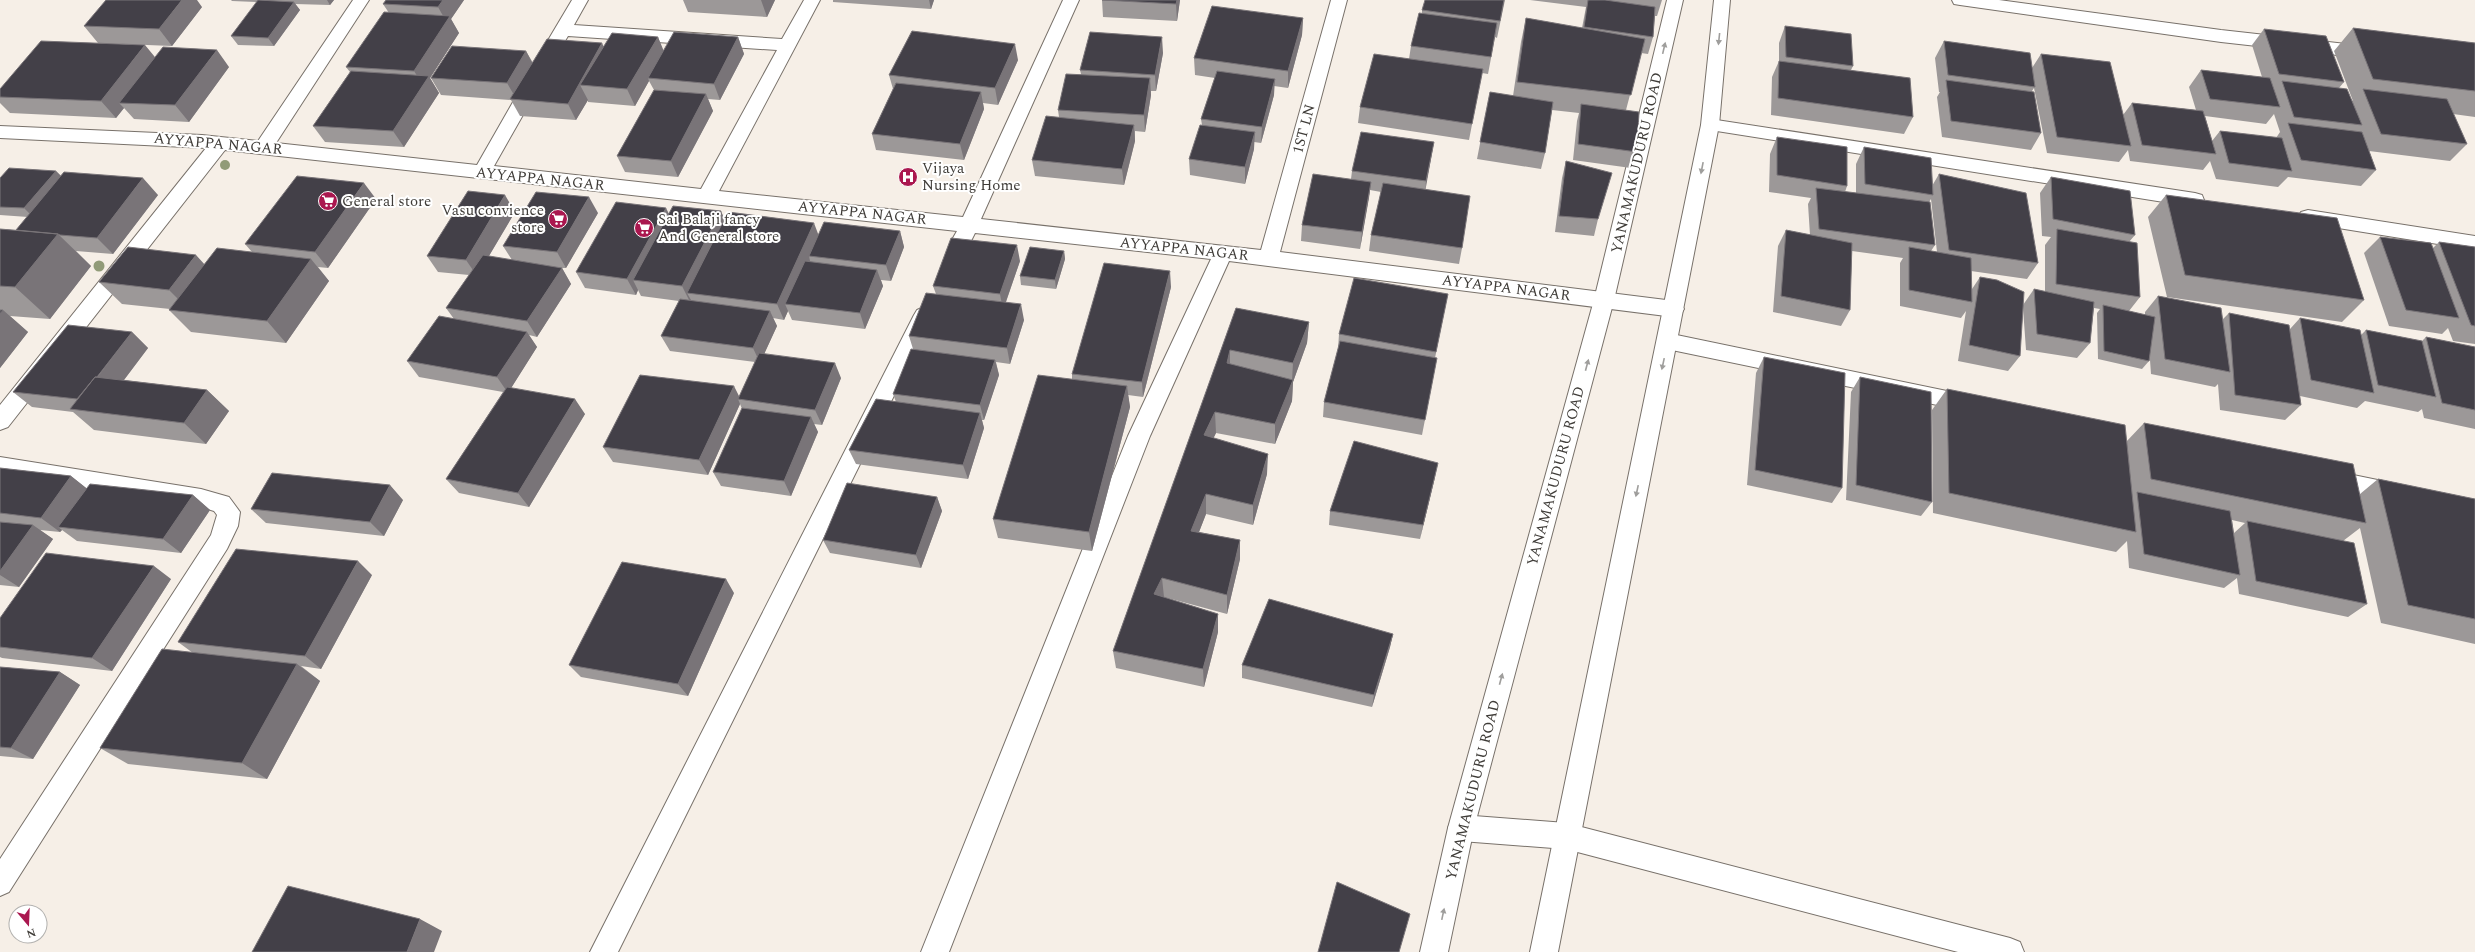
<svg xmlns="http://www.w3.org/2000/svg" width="2475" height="952" font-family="Spectral,serif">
  <rect width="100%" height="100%" fill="#f6efe7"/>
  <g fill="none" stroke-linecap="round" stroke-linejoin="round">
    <defs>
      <path id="street" d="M353,0H369L276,143L477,165L525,81L531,79L537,81L540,85L494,166L701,189L777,50L568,36L562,46H550L547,42L572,0H588L574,25L782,39L804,0H820L719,191L963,217L1063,0H1079L981,219L1261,250L1331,0H1347L1280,252L1674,301L1681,304L1684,309L1681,314L1674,317L1229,261L1150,436L949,952H921L1128,436L1211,259L975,233L970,243L963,245L956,243L953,238L957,231L225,150L8,427L0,430V405L206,148L0,138V126L202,135L258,141Z
        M1952,0H1999L2221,30L2364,46L2370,48L2373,52L2370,56L2364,58L2221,42L1960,5L1954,4Z
        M1710,119L2195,193L2202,195L2204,200L2202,205L2195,207L1704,129L1701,125L1704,121Z
        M2308,210L2475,236V250L2301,222L2298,217L2301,212Z
        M924,307L931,310L934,315L618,952H590L914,315L917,310Z
        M1667,333L1971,396L1979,398L1982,404L1979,410L1971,412L1667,349L1660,347L1657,341L1660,335Z
        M0,457L201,489L229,497L240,512L238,526L227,549L9,892L0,896V859L211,535L217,515L214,511L201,507L0,475Z
        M2329,470L2397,484L2405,486L2408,493L2405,500L2397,502L2329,488L2321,485L2318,479L2321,473Z
        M1461,815L1566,823L2010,938L2020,942L2024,952H1958L1566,849L1461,841L1452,837L1448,828L1452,819Z"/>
      <path id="secondary" d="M1667,0H1683L1614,300L1474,828L1448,952H1420L1448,828L1594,300Z
        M1714,0H1730L1719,125L1558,952H1530L1701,125Z"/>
    </defs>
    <use href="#street" stroke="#78716a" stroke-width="2"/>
    <use href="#secondary" stroke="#78716a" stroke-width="2"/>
    <use href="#street" fill="#fff" fill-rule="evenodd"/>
    <use href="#secondary" fill="#fff" fill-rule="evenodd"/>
  </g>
  <g fill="#919b78">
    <circle cx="225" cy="165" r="5"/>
    <circle cx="99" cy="266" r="5.5"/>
  </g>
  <path fill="#9c9898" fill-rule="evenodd" d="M231,0H334L330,5L295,4L300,10L274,46L238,45L231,36L257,2L232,1Z
    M464,0L451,19L459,33L430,78L439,93L404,147L325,142L313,126L350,72L346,67L389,13L383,4Z
    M683,0H775L767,17L688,12Z
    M833,0H934L931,9L833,2Z
    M1102,0H1180L1177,21L1103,17Z
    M1505,0L1497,38L1495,37L1488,74L1482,73L1469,140L1358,123L1360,107L1409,59L1411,46L1422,14V10Z
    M1530,0H1662L1657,16H1655L1653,37L1648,54L1641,53L1626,110L1637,152L1631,168L1573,160L1577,121L1579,113L1552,110L1545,153L1541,169L1477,159L1490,92L1513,96L1521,42L1526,18L1582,28L1586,7Z
    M202,7L172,46L98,43L84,26Z
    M1303,18L1302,35L1288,88L1274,86V95L1261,143L1254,142V149L1245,184L1190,175L1189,159L1202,125L1201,119L1215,78L1195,75L1194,58Z
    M1785,26L1853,66L1851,70L1913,117L1904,134L1771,115L1772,77L1779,61V43Z
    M2353,28L2475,43V117L2453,114L2467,144L2450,161L2369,151L2376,170L2361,186L2288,177L2278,187L2216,179L2210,161L2203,170L2130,161L2128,150L2119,162L2047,153L2034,88L2032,91L2041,133L2031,150L1942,137L1937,97L1940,92H1939L1935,58L1944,41L2032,68L2041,54L2123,115L2132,103L2196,110L2189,87L2201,70L2262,77L2252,45L2264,29L2344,82L2339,88L2353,101L2334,51ZM2274,114L2280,132L2276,138L2220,131L2212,141L2205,116L2266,124Z
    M658,37L663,51L738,37L744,54L720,100L708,99L713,111L678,177L625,172L617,156L654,90L649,81L635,106L588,102V100L576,120L520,116L511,100L441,95L431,78L526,51L533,63L604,46Z
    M1163,53L1156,91H1151V95L1145,132L1135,131V141L1124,185L1035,176L1032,160L1059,117L1058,110L1081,74L1080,70Z
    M155,58L229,67L189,122L134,119L124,108L116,118L10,113L0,103V89Z
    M1018,60L998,105L983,103L984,109L964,160L876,150L872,134L893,89L889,75Z
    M1777,137L1847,186L1845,192L1856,193V164L1864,147L1932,186L1939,174L2038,263L2027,279L1971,271L1972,289L1980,277L2023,305L2034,289L2045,292V245L2051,237L2042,236L2040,193L2051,177L2135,235L2129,242L2140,297L2129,311L2145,315V312L2158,296L2222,320L2229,313L2290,329L2300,318L2361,335L2366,330L2422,341L2426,337L2475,347V429L2424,418L2422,409L2418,412L2365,401L2357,408L2300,396L2301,405L2285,420L2220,410L2218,384L2215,387L2151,374L2150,360L2149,361L2142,369L2098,359L2097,313L2100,309L2094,308L2090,343L2077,358L2026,350L2023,308L2020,356L2008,371L1958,361L1966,311L1961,318L1900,306V263L1903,258L1852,251L1850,310L1841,326L1773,312L1778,246L1786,230L1810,235L1808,204L1811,198L1769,192L1770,154ZM1931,199L1937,252L1931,251L1935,245L1929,202Z
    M1434,142L1425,189L1462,248L1459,264L1369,251L1371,235L1381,192L1370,190L1360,249L1301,241L1302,225L1351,179L1352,171Z
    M1566,161L1598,219L1594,236L1555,232L1562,178Z
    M56,171L61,176L158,195L113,254L76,251L91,266L50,319L10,316L28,332L0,368V229L16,230L28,217L0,215V178Z
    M2166,195L2364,300L2342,322L2167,297L2148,217Z
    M376,199L328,268L318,267L329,281L286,343L191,332L169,310L170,309L122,304L99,282L205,264L252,252L245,244Z
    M721,211L724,219L818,234L900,231L904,247L891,281L881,280L883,286L865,329L792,320L788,311L784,320L773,318L777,326L764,354L841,378L822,425L814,424L818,432L791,496L721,486L713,472L742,409L740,404L708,475L613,462L603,447L739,397L755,362L670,351L661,336L679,301L641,296L638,290L636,295L585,288L576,272L669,213Z
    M515,212L489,256L512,260L503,246L598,213L566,268H561H562L571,284L537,337L529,335L537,347L511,388L585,414L529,507L459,493L446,479L503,392L419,377L407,361L454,319L446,308L469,275L438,272L427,256Z
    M2380,237L2433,248L2439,242L2475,247V344L2453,341L2448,328L2442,334L2389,326L2364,253Z
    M1064,251L1065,259L1056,289L1021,285L1020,276Z
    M1020,261L1006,302L1024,320L1010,364L996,362L999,375L984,420H982L984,428L968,479L856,464L849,450L896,402L893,394L913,349L909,336L936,294L933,286Z
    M1171,287L1143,397L1128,395L1130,407L1092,551L998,538L993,519L1072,379V374Z
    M1448,294L1435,358H1437L1422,435L1323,417L1324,402L1338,349L1339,334Z
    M1236,308L1309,322L1307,343L1293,382L1292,401L1275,444L1216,433L1213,438L1267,474L1253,525L1206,514L1199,532L1240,540V559L1227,614L1164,597L1218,614V632L1204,687L1116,668L1113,651Z
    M132,332L148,348L124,380L207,390L229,411L206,444L94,430L73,412L32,407L13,392Z
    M1764,357L1842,488L1832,503L1747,485L1756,373Z
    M1860,377L1932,502L1921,516L1846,500L1851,392Z
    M1947,389L2126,442L2144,423L2360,494L2378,479L2475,499V644L2381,623L2360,528L2343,541L2367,604L2348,617L2239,594L2237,578L2224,588L2129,568L2127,541L2116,552L1933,513L1932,410ZM2232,520L2245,523L2234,533Z
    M0,468L71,476L86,488L193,495L210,510L181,553L77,541L62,530L60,532L40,530L53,539L19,587L0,585Z
    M1435,477L1420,539L1329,525L1330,511Z
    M937,497L942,511L921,568L830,553L823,540Z
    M403,500L384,536L266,523L251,509Z
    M372,575L321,669L301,666L320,681L267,779L128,764L100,748L193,653L178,642Z
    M171,579L112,671L2,658L0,657V618Z
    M734,593L688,696L581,677L569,665Z
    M1393,634L1390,647L1372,707L1242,678V665Z
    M0,667L60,672L80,685L33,759L0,756Z"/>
  <path fill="#797478" d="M182,0H197L202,7L172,46L159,29Z
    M327,0H334L330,5Z
    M443,0H464L451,19L459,33L430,78L439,93L404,147L393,131L423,85L414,71L446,21L438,7Z
    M761,0H775L767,17Z
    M929,0H934L931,9Z
    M1177,0H1180L1177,21L1176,4Z
    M294,2L300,10L274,46L268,38Z
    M1303,18L1302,35L1288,88V71Z
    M658,37L665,54L648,78L649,81L635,106L627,89Z
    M738,37L744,54L720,100L714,84Z
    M1162,37L1163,53L1156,91L1155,75Z
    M602,43L610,60L580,85L588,100L576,120L568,104Z
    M1015,44L1018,60L998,105L995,88Z
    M145,45L159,62L119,103L124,108L116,118L101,101Z
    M217,50L229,67L189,122L175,105Z
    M526,51L535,68L517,100L507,83Z
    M1150,78L1151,95L1145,132L1144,115Z
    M1275,79L1274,95L1261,143L1262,127Z
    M981,92L984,109L964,160L960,144Z
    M706,94L713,111L678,177L671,161Z
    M1134,125L1135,141L1124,185L1122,169Z
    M1255,132L1254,149L1245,184V167Z
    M1434,142L1431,159L1424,198L1426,181Z
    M56,171L64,179L33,217L24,208Z
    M143,178L158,195L113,254L97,238Z
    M1371,182L1369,198L1360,249L1362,232Z
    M364,183L376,199L328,268L315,252Z
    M505,195L515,212L477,276L466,260Z
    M589,197L598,213L566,268L557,252Z
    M666,208L674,224L633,280L638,290L636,295L627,279Z
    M721,211L728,228L687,293L691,300L690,302L682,286Z
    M814,223L820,239L809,256L810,261L791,305L785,304L788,311L784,320L777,304Z
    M900,231L904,247L891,281L886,265Z
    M58,234L91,266L50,319L15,287Z
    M1017,245L1020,261L1003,310L1000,294Z
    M1064,251L1065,259L1056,289L1055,280Z
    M196,255L216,277L190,311L169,290Z
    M311,259L329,281L286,343L267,321Z
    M562,268L571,284L537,337L527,321Z
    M877,270L883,286L865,329L860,313Z
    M1170,271L1171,287L1143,397L1142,382Z
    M1021,304L1024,320L1010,364L1007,348Z
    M3,310L28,332L0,368V314Z
    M770,311L777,326L760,363L753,348Z
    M1309,322L1307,343L1293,382L1292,401L1275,444V424L1292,381L1293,363Z
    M132,332L148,348L99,413L80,400Z
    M527,332L537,347L508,393L497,377Z
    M1230,350V371L1227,363Z
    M995,360L999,375L984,420L980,405Z
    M835,363L841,378L822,425L815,410Z
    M734,386L741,400L738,399L740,404L708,475L699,460Z
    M1127,386L1130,407L1092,551L1089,532Z
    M207,390L229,411L206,444L184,423Z
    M575,399L585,414L529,507L518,493Z
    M1215,412L1216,433L1205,456L1204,435Z
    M980,413L984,428L968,479L963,465Z
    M811,417L818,432L791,496L784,481Z
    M1268,454L1267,474L1253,525V505Z
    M1438,463L1435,477L1420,539L1423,525Z
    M71,476L90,491L58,527L62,530L60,532L41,518Z
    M390,485L403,500L384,536L370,522Z
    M1206,494V514L1192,550L1191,531Z
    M193,495L210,510L181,553L163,539Z
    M937,497L942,511L921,568L916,555Z
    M33,525L53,539L19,587L0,575V571Z
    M1240,540V559L1227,614V595Z
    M358,561L372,575L321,669L305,656Z
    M154,566L171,579L112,671L92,658Z
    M1162,578L1164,597L1154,594Z
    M726,579L734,593L688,696L678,684Z
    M1218,614V632L1204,687L1203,669Z
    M1393,634L1390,647L1372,707L1374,695Z
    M297,664L320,681L267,779L242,763Z
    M60,672L80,685L33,759L11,748Z
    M420,919L442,931L434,952H407Z"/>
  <path fill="#434048" stroke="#797478" d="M106,0H182L159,29L84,26Z
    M258,0L294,2L268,38L231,36Z
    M386,0H443L438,7L383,4Z
    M1102,0H1177L1176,4Z
    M1425,0H1504L1500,21L1422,10Z
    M1588,0H1605L1655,7L1653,37L1584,27Z
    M1212,6L1303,18L1288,71L1194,58Z
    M384,12L450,16L414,71L346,67Z
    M1419,13L1497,23L1491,57L1411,46Z
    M1526,18L1645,39L1631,95L1517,82Z
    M1785,26L1851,34L1853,66L1786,57Z
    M2353,28L2475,43V91L2373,79Z
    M2264,29L2326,36L2344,82L2279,74Z
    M912,31L1015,44L995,88L889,75Z
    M674,32L738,37L714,84L648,78Z
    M1090,32L1162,37L1155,75L1080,70Z
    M612,33L658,37L627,89L580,85Z
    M547,39L602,43L568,104L510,99Z
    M41,41L145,45L101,101L0,97V89Z
    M1944,41L2030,53L2035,87L1948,75Z
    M452,46L526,51L507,83L431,78Z
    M163,47L217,50L175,105L119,103Z
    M1374,54L1483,69L1472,124L1360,107Z
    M2041,54L2110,62L2131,146L2057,137Z
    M1779,61L1910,78L1913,117L1778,98Z
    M2201,70L2270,78L2280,107L2210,99Z
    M351,71L429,76L393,131L313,126Z
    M1217,71L1275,79L1262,127L1201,119Z
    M1066,74L1150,78L1144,115L1058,110Z
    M1946,80L2034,92L2041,133L1951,121Z
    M2282,81L2347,89L2362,125L2294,117Z
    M896,83L981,92L960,144L872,134Z
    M2363,89L2447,99L2467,144L2381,134Z
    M654,90L706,94L671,161L617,156Z
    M1490,92L1553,102L1545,153L1480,142Z
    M2132,103L2203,111L2216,154L2142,145Z
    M1581,104L1639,112L1637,152L1578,144Z
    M1046,116L1134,125L1122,169L1032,160Z
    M2288,123L2362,132L2376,170L2301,160Z
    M1200,125L1255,132L1245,167L1189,159Z
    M2220,131L2282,138L2292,171L2229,163Z
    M1361,132L1434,142L1426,181L1352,171Z
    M1777,137L1847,147V186L1777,175Z
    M1864,147L1931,158L1933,195L1865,184Z
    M1566,161L1612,173L1598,219L1559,216Z
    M9,168L56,171L24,208L0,207V178Z
    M64,172L143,178L97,238L60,235L58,234L16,230Z
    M1313,174L1371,182L1362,232L1302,225Z
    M1939,174L2026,193L2038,263L1949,250Z
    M297,176L364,183L315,252L245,244Z
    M2051,177L2130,191L2135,235L2053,219Z
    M1383,183L1470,196L1462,248L1371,235Z
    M1816,188L1930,202L1935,245L1819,229Z
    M468,191L505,195L466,260L427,256Z
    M536,192L589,197L557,252L503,246Z
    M2166,195L2337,218L2364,300L2185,275Z
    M616,202L666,208L627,279L576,272Z
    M673,206L721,211L682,286L633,280Z
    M728,212L814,223L777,304L687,293Z
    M824,222L900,231L886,265L809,256Z
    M0,229L58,234L15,287L0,286Z
    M2057,229L2137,243L2140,297L2056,284Z
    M1786,230L1852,243L1850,310L1781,296Z
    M2380,237L2431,243L2459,318L2406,310Z
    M951,238L1017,245L1000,294L933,286Z
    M2439,242L2475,247V326L2471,325Z
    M128,247L196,255L169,290L99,282Z
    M1030,247L1064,251L1055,280L1020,276Z
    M1909,247L1971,258L1972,302L1909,290Z
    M217,248L311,259L267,321L169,310Z
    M483,255L562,268L527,321L446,308Z
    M805,261L877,270L860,313L785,304Z
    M1104,263L1170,271L1142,382L1072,374Z
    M1980,277L1997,280L2024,292L2020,356L1969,345Z
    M1354,278L1448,294L1436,352L1339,334Z
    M2034,289L2094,302L2090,343L2037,334Z
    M926,293L1021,304L1007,348L909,336Z
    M2158,296L2221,308L2230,372L2165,359Z
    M680,299L770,311L753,348L661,336Z
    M2103,305L2155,317L2149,361L2104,351Z
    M1236,308L1309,322L1293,363L1230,350L1227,363L1293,380L1275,424L1215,412L1204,435L1268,454L1253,505L1206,494L1191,531L1240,540L1227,595L1162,578L1154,594L1218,614L1203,669L1113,651Z
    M0,310H3L0,314Z
    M2229,313L2289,325L2301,405L2235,395Z
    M439,316L527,332L497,377L407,361Z
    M2300,318L2360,330L2374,393L2311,380Z
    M68,325L132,332L97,377H95L77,399L13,392Z
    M2366,330L2422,341L2436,397L2378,385Z
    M2426,337L2475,347V410L2442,403Z
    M1340,341L1437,358L1425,420L1324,402Z
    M911,349L995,360L980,405L893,394Z
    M759,353L835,363L815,410L738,399Z
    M1764,357L1845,373L1842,488L1755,470Z
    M640,375L734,386L699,460L603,447Z
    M1038,375L1127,386L1089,532L993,519Z
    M95,377L207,390L184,423L70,409Z
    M1860,377L1931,392L1932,502L1856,485Z
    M507,387L575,399L518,493L446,479Z
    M1947,389L2125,425L2136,532L1949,493Z
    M876,399L980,413L963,465L849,450Z
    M742,408L811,417L784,481L713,472Z
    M2144,423L2353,464L2366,523L2151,479Z
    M1354,441L1438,463L1423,525L1330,511Z
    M0,468L71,476L41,518L0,513Z
    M272,473L390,485L370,522L251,509Z
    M2378,479L2475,499V619L2408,605Z
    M847,483L937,497L916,555L823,540Z
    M90,484L193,495L163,539L58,527Z
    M2137,492L2230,511L2240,575L2144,554Z
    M2247,521L2354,543L2367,604L2256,581Z
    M0,522L33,525L0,571Z
    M236,549L358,561L305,656L178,642Z
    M46,553L154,566L92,658L0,647V618Z
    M622,562L726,579L678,684L569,665Z
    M1269,599L1393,634L1374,695L1242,665Z
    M162,649L297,664L242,763L100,748Z
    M0,667L60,672L11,748L0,747Z
    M1337,882L1410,914L1399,952H1318Z
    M288,886L420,919L407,952H252Z"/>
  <defs><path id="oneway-solid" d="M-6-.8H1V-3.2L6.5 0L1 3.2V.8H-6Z"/></defs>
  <g fill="#9f9e9c">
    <use href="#oneway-solid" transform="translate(1719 39) rotate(96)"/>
    <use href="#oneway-solid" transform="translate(1664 48) rotate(-77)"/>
    <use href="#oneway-solid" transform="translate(1702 168) rotate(101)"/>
    <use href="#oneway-solid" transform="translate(1663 364) rotate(102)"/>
    <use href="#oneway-solid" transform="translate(1587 365) rotate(-75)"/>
    <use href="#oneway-solid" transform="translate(1637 491) rotate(102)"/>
    <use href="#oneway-solid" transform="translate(1501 679) rotate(-75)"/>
    <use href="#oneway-solid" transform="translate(1443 914) rotate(-78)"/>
  </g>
  <defs>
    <symbol id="hospital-disc" viewBox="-11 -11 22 22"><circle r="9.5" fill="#aa174f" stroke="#fff"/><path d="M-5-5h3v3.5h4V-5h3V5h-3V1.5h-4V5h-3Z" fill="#fff"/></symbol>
    <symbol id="supermarket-disc" viewBox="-11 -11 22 22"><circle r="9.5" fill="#aa174f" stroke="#fff"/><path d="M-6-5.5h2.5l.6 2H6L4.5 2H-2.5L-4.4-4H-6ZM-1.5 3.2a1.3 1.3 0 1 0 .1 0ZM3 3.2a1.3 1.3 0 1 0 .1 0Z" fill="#fff"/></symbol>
  </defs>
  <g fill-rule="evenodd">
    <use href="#hospital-disc" x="897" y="166" width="22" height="22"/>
    <use href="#supermarket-disc" x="317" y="190" width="22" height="22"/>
    <use href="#supermarket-disc" x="547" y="208" width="22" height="22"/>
    <use href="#supermarket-disc" x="633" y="217" width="22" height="22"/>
  </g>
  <g text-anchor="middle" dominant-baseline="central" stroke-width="4" stroke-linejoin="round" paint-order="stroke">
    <g font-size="15" fill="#3f3c38" stroke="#fff">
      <text transform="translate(1304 129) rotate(-75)">1ST LN</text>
      <text transform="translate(218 144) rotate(5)">AYYAPPA NAGAR</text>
      <text transform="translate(1637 163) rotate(-77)">YANAMAKUDURU ROAD</text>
      <text transform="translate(540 179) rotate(6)">AYYAPPA NAGAR</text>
      <text transform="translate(862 213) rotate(6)">AYYAPPA NAGAR</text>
      <text transform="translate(1184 249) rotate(6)">AYYAPPA NAGAR</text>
      <text transform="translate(1506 288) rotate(7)">AYYAPPA NAGAR</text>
      <text transform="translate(1556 476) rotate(-75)">YANAMAKUDURU ROAD</text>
      <text transform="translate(1473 790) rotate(-76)">YANAMAKUDURU ROAD</text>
    </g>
    <g font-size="15" fill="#3f3c38" stroke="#fff" text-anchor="start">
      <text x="922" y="168">Vijaya<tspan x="922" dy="17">Nursing Home</tspan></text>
      <text x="342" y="201">General store</text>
      <text x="544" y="210" text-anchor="end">Vasu convience<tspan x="544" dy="17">store</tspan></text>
      <text x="658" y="219">Sai Balaji fancy<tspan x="658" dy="17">And General store</tspan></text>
    </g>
  </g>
  <g transform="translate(28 924) rotate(161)"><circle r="19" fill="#ffffff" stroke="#b2b1af"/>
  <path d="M0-3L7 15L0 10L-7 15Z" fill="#aa174f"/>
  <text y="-6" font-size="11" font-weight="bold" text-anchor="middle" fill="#3f3c38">N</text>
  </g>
</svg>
